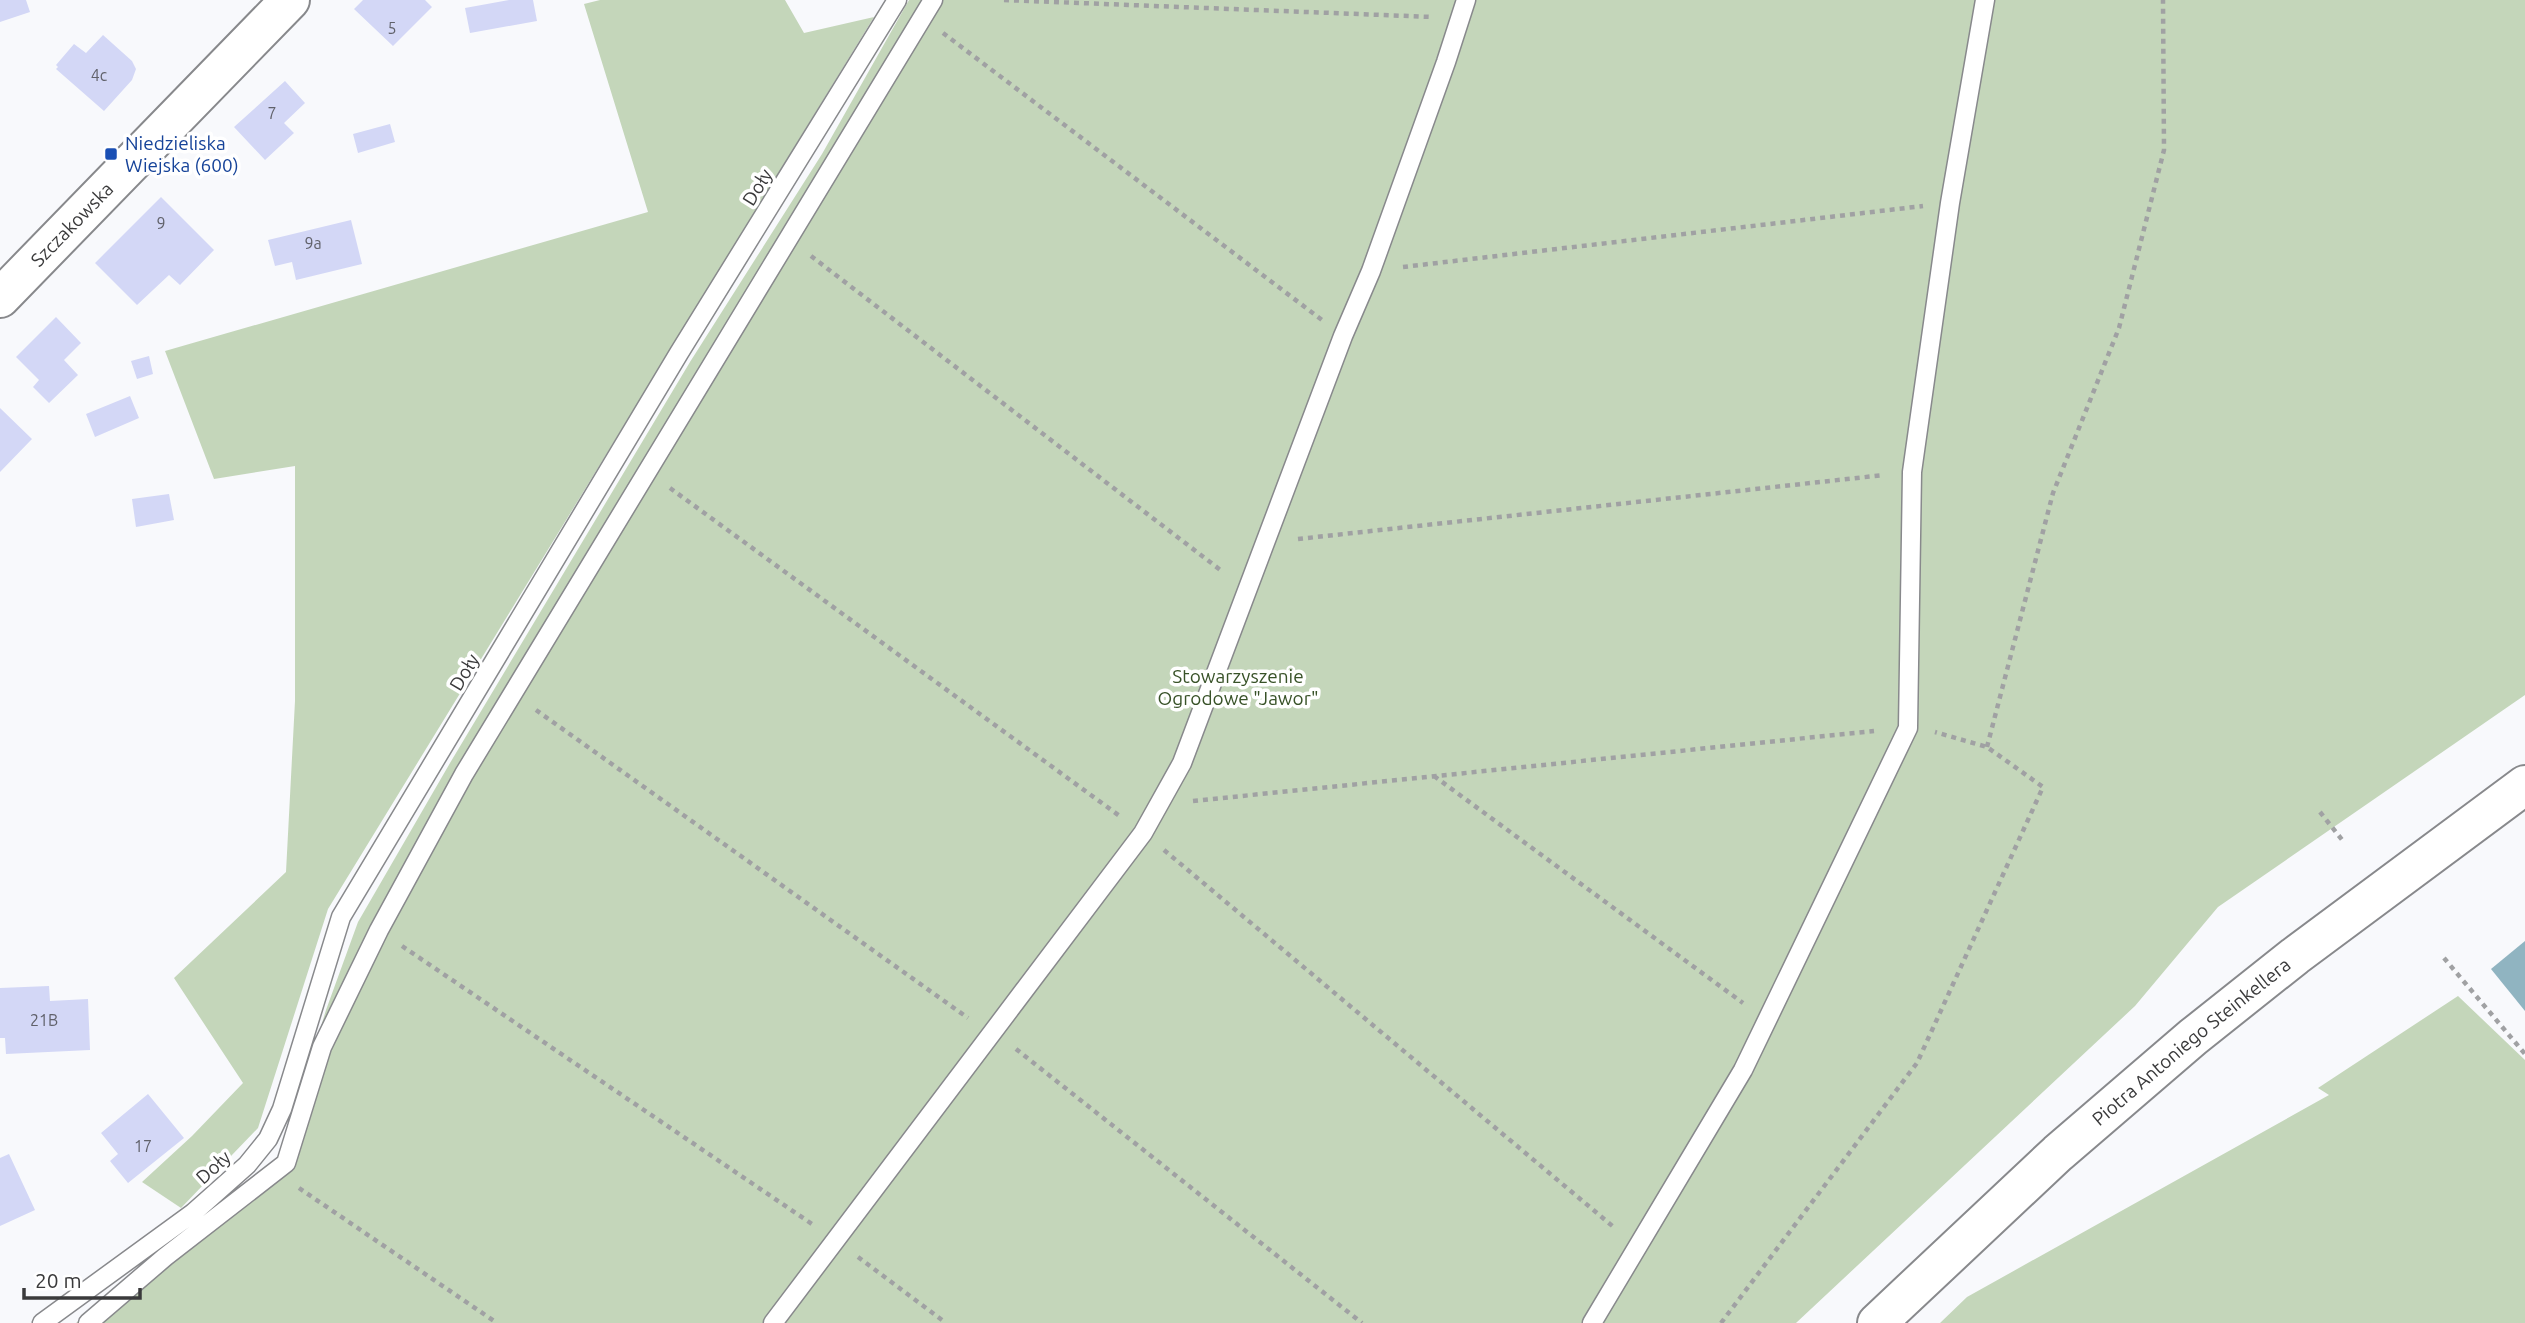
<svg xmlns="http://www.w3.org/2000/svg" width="2525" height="1323" font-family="Ubuntu,sans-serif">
  <rect width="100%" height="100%" fill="#f8f9fc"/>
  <path fill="#c4d6ba" d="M600,0H785L804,33L874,17L328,909L258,1128L181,1208L142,1182L192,1136L243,1083L174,978L286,872L295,701V466L214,479L165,351L648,212L584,4Z
    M909,0H2525V695L2218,907L2135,1006L1796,1323H76L194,1229L282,1155L326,1010L358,922L450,763L690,362L822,154Z
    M2458,996L2525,1060V1323H1940L1967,1297L2329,1095L2318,1088Z"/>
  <path fill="#90b4c1" d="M2525,941V1011L2491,969Z"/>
  <path fill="#d3d7f6" d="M0,0H26L30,12L0,22Z
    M363,0H425L432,7L393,46L354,9Z
    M509,0H533L537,21L470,33L465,8Z
    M103,35L132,61L136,69L132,80L104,111L56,69L58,67L56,65L74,44L86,53Z
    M285,81L305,103L284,123L294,133L265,160L234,127Z
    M390,124L395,142L358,153L353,134Z
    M161,197L214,250L180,285L169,275L137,305L95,263Z
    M351,220L362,264L296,280L292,262L275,266L268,240Z
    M56,317L81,343L64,360L78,375L49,403L33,387L39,380L16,357Z
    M149,356L153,374L137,379L131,361Z
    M130,396L139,418L95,437L86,414Z
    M0,408L32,439L0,472Z
    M169,494L174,520L136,527L132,499Z
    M49,986L50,1001L88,999L90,1050L6,1054L5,1038H0V988Z
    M148,1094L184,1138L128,1183L110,1161L118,1154L101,1133Z
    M9,1154L35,1210L0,1226V1158Z"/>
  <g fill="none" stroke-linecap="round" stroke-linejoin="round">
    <defs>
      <path id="service" d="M42,1323L193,1213L247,1165L268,1139L282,1109L341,917L679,353L897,0
        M88,1323L165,1257L286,1163L322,1047L379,930L464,774L933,0
        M773,1323L1143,833L1182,763L1343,336L1371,271L1446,62L1466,0
        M1592,1323L1743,1070L1908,728L1912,472L1950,203L1985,0"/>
      <g id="tertiary">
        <path id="s1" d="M0,298L290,0"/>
        <path id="s2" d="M1877,1323L2058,1153L2193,1037L2295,956L2525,785"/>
      </g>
    </defs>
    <use href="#service" stroke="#88898c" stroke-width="21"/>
    <use href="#tertiary" stroke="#88898c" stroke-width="42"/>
    <path stroke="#a0a1a3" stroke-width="4.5" stroke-dasharray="5 5" stroke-linecap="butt" d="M1004,0L1433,17
      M943,33L1322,320
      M811,256L1223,572
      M1403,267L1923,206
      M670,488L1121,817
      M1298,539L1884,475
      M536,710L968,1018
      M1987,747L2053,493L2119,328L2164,150L2163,0
      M1434,776L1743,1003
      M1193,801L1874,731
      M2320,812L2343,841
      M1164,850L1616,1229
      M402,946L812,1224
      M2444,958L2525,1054
      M1016,1049L1362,1323
      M299,1188L497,1323
      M858,1257L946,1323
      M1721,1323L1917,1063L2043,787L1987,747L1935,732"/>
    <use href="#service" stroke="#fff" stroke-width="18"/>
    <use href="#tertiary" stroke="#fff" stroke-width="38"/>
  </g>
  <rect fill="#1a4fb4" stroke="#fff" stroke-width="2.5" x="104" y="147" width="14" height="14" rx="3.5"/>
  <g text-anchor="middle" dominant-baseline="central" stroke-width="7" stroke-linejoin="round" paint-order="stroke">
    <g font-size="16" fill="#60616a">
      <text x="392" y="28">5</text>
      <text x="99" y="75">4c</text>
      <text x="272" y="113">7</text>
      <text x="161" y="223">9</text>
      <text x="313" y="243">9a</text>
      <text x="44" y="1020">21B</text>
      <text x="143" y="1146">17</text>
    </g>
    <g font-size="19" fill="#164399" stroke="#fff" text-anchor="start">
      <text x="125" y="143">Niedzieliska<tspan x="125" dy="22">Wiejska (600)</tspan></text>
    </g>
    <g font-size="19" fill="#3a3a3b" stroke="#fff">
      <text transform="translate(757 187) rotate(-58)">Doły</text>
      <text stroke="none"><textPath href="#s1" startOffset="103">Szczakowska</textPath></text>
      <text transform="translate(464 672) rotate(-59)">Doły</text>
      <text stroke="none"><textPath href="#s2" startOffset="422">Piotra Antoniego Steinkellera</textPath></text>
      <text transform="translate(213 1167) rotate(-42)">Doły</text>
    </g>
    <g font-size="19" fill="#385228" stroke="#fff">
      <text x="1238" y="676">Stowarzyszenie<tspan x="1238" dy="22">Ogrodowe "Jawor"</tspan></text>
    </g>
  </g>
  <path d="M24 1288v10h116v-10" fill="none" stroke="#3a3a3b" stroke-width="3.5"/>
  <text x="35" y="1288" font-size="21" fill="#3a3a3b" stroke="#ffffff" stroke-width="5" paint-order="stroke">20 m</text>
</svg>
